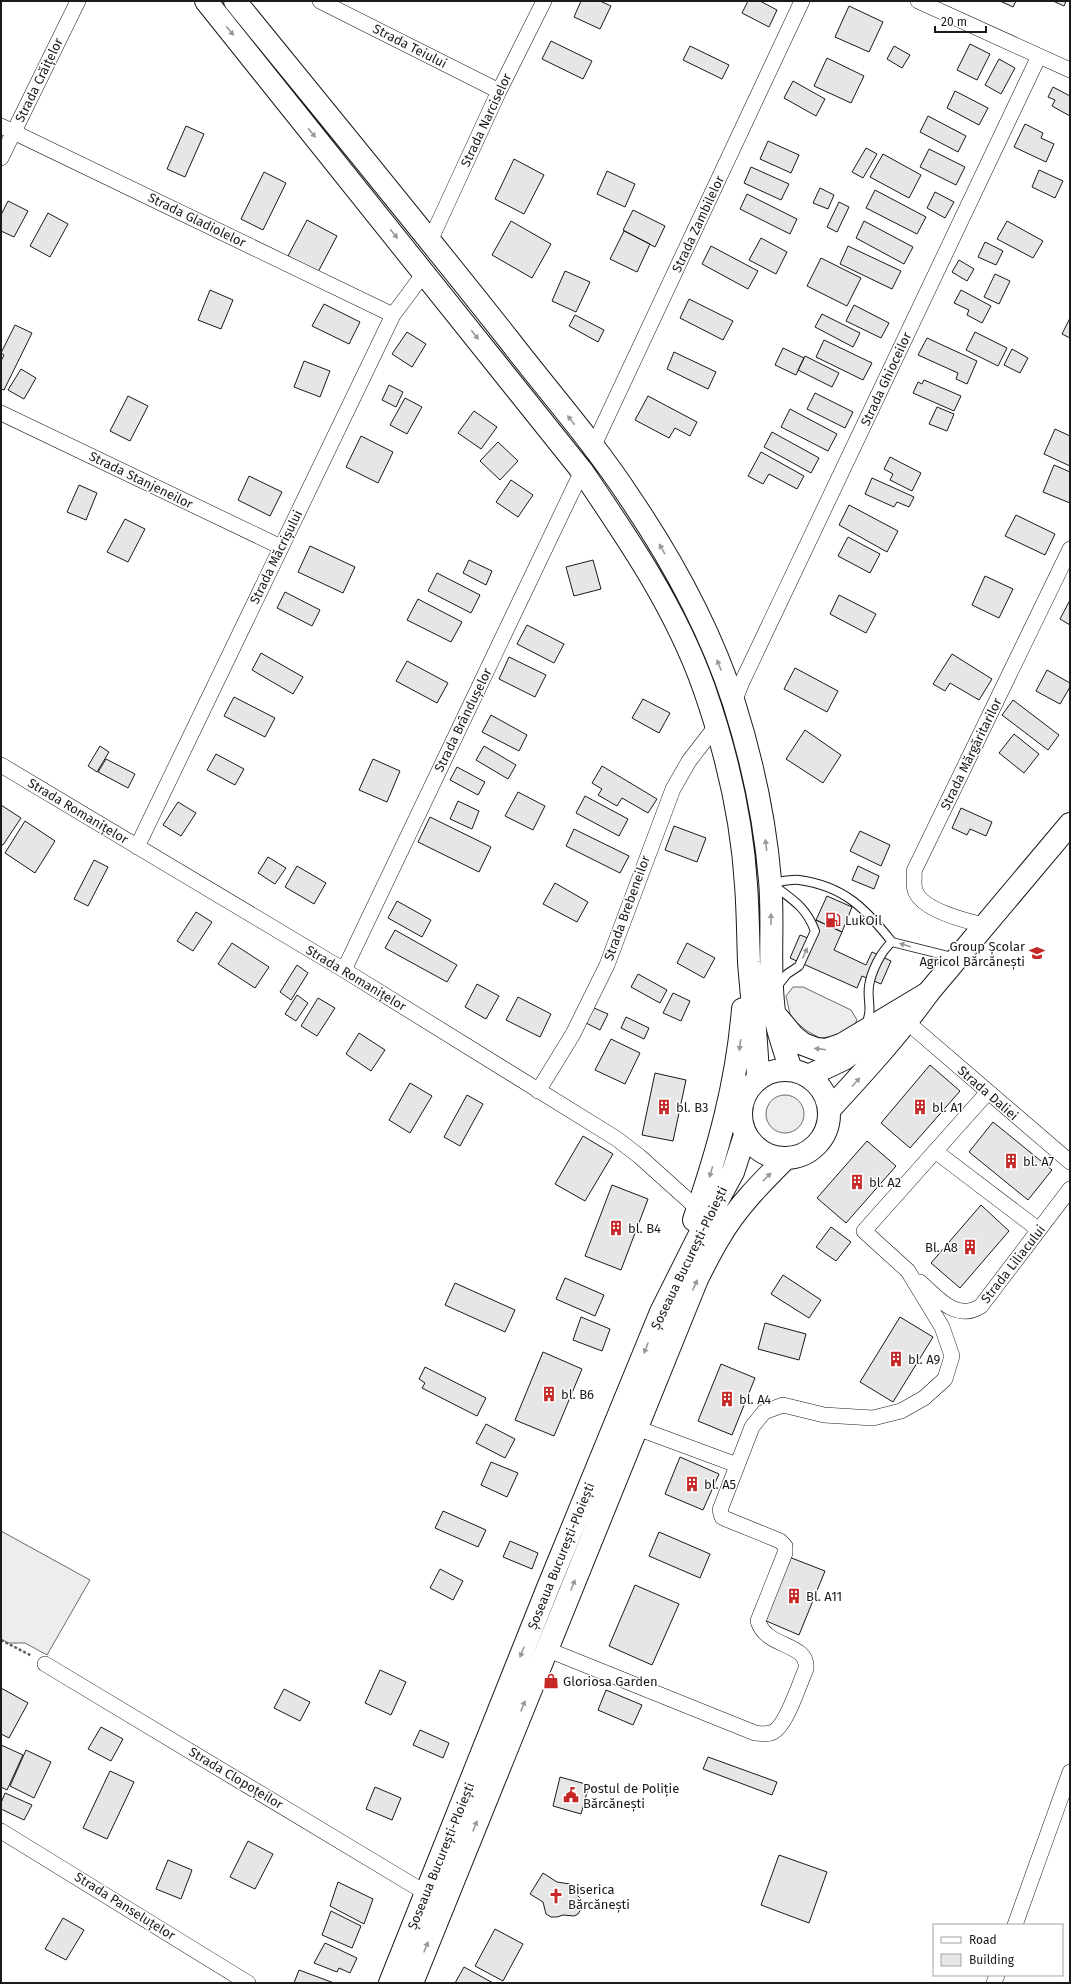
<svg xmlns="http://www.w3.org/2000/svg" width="1071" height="1984" font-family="'Fira Sans',sans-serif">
  <rect width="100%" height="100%" fill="#fff"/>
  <path fill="#ededed" stroke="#6a6a6a" d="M793,987H803L851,1010L857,1020L852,1030L839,1036L820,1038L807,1031L796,1022L790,1014L786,996Z
    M766 1114a19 19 0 1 1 38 0a19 19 0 1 1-38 0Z
    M1,1531L90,1580L47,1655L25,1643H8L1,1639Z"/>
  <path fill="#e6e6e6" stroke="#1a1a1a" d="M581,1H600L611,6L600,29L574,17Z
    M748,1H760L777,10L769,27L742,13Z
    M1000,1H1016L1013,7Z
    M1053,1H1066L1064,6Z
    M849,6L883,22L869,52L835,37Z
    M551,41L592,61L583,79L542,59Z
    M970,44L990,54L977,80L957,70Z
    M690,46L729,65L722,79L683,60Z
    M894,46L910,55L902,68L887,59Z
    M827,58L864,76L851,103L814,86Z
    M999,59L1015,68L1001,94L985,85Z
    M793,81L825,99L816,116L784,98Z
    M1053,87L1070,96V116L1052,106L1055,100L1048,97Z
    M955,91L988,108L979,125L947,108Z
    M928,116L966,136L958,152L920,132Z
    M1025,124L1043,133L1041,138L1054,144L1046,162L1014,147Z
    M186,126L204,134L185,177L167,169Z
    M768,141L799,155L791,173L760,159Z
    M866,148L877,154L863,178L852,172Z
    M929,149L965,167L956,185L920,167Z
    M883,154L921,175L909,198L870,177Z
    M514,159L544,175L524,214L495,199Z
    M751,167L789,184L781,200L744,183Z
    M1039,170L1063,181L1055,198L1032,187Z
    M607,171L635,184L625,207L597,194Z
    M264,172L286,183L263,230L241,219Z
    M820,188L834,195L828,209L813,203Z
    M875,190L926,217L917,234L866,208Z
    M935,192L954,202L945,218L927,208Z
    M747,194L797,219L790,234L740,209Z
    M8,201L28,211L14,237L1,231V215Z
    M839,202L849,207L837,232L827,227Z
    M633,210L665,226L655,247L623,230Z
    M48,213L68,224L50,257L30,246Z
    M307,220L337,236L318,272L288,256Z
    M511,221L551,244L532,278L492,255Z
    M864,221L913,247L904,264L856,238Z
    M1007,221L1043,241L1033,258L997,239Z
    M624,231L650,244L637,272L610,259Z
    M761,238L787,252L776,274L749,260Z
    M985,242L1003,251L996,265L978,257Z
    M711,246L758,271L748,289L702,264Z
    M848,246L901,271L892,289L840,264Z
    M821,258L861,278L847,306L807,286Z
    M959,260L974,269L967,281L952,272Z
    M565,271L590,282L576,312L552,301Z
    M995,274L1010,281L999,304L984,297Z
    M210,290L233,300L221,329L198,320Z
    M961,290L991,306L982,323L967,315L969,310L954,303Z
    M689,299L733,321L723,340L680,318Z
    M324,304L360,322L349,344L312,326Z
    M854,305L889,323L881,338L846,321Z
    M822,314L860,333L853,347L815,327Z
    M575,315L604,330L598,342L569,326Z
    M1070,318V338L1062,334Z
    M15,325L32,333L4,390L1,389V361L4,355L1,353Z
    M407,332L426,344L412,367L392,354Z
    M975,332L1007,348L998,366L966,350Z
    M927,338L977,361L967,384L956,379L958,373L918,355Z
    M824,340L872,363L863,380L816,357Z
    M783,348L804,358L796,375L775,365Z
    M1012,349L1028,358L1020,373L1004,365Z
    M674,352L716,372L708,389L667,369Z
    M805,356L839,373L832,387L798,370Z
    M304,361L330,371L320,397L294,387Z
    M21,369L36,378L24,399L8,390Z
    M924,380L961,396L954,411L913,393L918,382L922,384Z
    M389,385L403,392L396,407L382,400Z
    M815,393L853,412L845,428L807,409Z
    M128,396L148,406L130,441L110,431Z
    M648,396L697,422L690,436L675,428L669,438L635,420Z
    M405,398L422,407L407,434L390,425Z
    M937,407L954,414L947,431L929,424Z
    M790,409L837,434L828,451L781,427Z
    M474,411L497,427L481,449L458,433Z
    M1055,429L1070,436V466L1044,454Z
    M772,432L819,458L811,473L764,447Z
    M361,436L393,452L378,483L346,467Z
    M498,442L518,461L500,480L480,461Z
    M761,452L804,476L797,489L769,474L763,484L748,476Z
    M890,457L921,473L912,491L890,480L893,474L884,469Z
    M1054,465L1070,472V503L1043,492Z
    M249,476L282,492L270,516L238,500Z
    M872,478L914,497L909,507L897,502L894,507L865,494Z
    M511,480L533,495L518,517L496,502Z
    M79,485L97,493L86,520L67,512Z
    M849,505L898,531L887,552L839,525Z
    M1016,515L1055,534L1045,555L1005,536Z
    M125,519L145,529L128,562L107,552Z
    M848,537L880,554L870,573L838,556Z
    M310,546L355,567L343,593L298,572Z
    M469,560L492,571L486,585L463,573Z
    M593,560L601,589L574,596L566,567Z
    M437,573L480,595L471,613L428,591Z
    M985,576L1013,589L999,618L972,605Z
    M285,592L320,610L312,626L277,608Z
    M839,595L876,614L866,633L830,614Z
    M418,599L462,622L451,642L407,620Z
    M1070,600V625L1060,619Z
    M527,625L564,644L554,663L517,644Z
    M261,653L303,677L293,694L252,670Z
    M952,654L992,679L979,700L950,683L945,691L933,684Z
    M509,657L546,675L535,697L499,679Z
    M407,661L448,683L437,703L396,681Z
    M795,668L838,691L827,712L784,689Z
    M1047,670L1070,683V687L1060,704L1036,691Z
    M234,697L275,718L265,737L224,716Z
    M643,699L670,713L659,733L632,718Z
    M1013,700L1059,735L1048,750L1002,715Z
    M491,715L527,735L519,751L482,732Z
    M805,730L841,755L823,783L786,759Z
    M1014,734L1039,754L1024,773L999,753Z
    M100,746L109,752L97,772L88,766Z
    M484,746L516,765L508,779L476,760Z
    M216,754L244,769L235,785L207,770Z
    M106,759L135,774L128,788L98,772Z
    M373,759L400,771L387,802L359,790Z
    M602,766L657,799L648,813L622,798L617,806L598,795L602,789L592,783Z
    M457,767L485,782L478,795L450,780Z
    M518,792L545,806L533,830L505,816Z
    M585,796L628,819L619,836L576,813Z
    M458,801L479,811L472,829L450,819Z
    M178,802L196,813L181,836L163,825Z
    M1,805L21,818L3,845L1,844Z
    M961,808L992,822L986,836L970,829L967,835L952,828Z
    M430,817L491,847L479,872L418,842Z
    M25,821L55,841L35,873L5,853Z
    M674,826L706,838L697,862L665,850Z
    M574,829L629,856L620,873L566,846Z
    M860,831L890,845L881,866L850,851Z
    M268,857L286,868L275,884L258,873Z
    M94,860L108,867L88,906L74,899Z
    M297,866L326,883L314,904L285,887Z
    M858,866L879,876L874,889L852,880Z
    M555,883L588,902L577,922L543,904Z
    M827,896L852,907L842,932L816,920Z
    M397,901L431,920L422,937L388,918Z
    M196,912L212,922L193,951L177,941Z
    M816,920L842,932L834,950L866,965L872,952L891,961L881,984L862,976L857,988L790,958L800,935L808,938Z
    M395,930L457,965L447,982L385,948Z
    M232,943L269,967L255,988L218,964Z
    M687,943L715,958L704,978L677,963Z
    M297,965L308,973L291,1000L280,992Z
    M638,974L667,990L660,1003L631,987Z
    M477,984L499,996L486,1019L465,1007Z
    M673,993L690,1001L681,1021L663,1013Z
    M297,995L308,1003L296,1021L285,1014Z
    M518,997L551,1014L540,1037L506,1020Z
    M318,998L335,1008L317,1036L301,1026Z
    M594,1008L608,1014L600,1030L586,1023Z
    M626,1017L649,1028L644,1039L621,1028Z
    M359,1033L385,1050L371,1071L346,1054Z
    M611,1039L640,1053L625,1084L595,1070Z
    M930,1065L960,1091L910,1148L881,1123Z
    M655,1073L686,1080L673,1141L642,1135Z
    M410,1083L432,1096L410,1133L389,1120Z
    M467,1095L483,1104L460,1146L444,1137Z
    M993,1122L1052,1170L1028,1200L969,1152Z
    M583,1136L613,1154L585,1201L555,1184Z
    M867,1141L896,1166L846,1223L817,1198Z
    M612,1185L648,1199L621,1270L585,1256Z
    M981,1205L1009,1231L960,1288L931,1263Z
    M831,1227L851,1242L836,1261L816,1247Z
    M783,1275L821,1300L809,1318L771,1294Z
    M565,1278L604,1295L595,1316L556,1299Z
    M455,1283L515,1310L505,1332L445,1305Z
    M581,1317L610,1329L602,1351L573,1340Z
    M900,1317L933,1337L893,1402L860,1382Z
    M765,1323L806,1334L799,1360L758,1349Z
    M543,1352L582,1369L554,1436L515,1420Z
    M721,1364L755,1378L732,1435L698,1421Z
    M425,1367L486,1398L477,1416L422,1388L425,1383L419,1379Z
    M486,1424L515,1439L505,1458L476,1443Z
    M680,1457L719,1474L703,1510L665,1494Z
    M491,1462L518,1473L507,1497L481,1485Z
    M443,1511L486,1530L478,1547L435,1528Z
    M659,1532L710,1554L700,1578L649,1556Z
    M510,1541L538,1553L532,1569L503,1557Z
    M789,1557L825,1571L799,1635L764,1620Z
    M440,1569L463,1581L453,1600L430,1588Z
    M635,1585L679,1604L652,1665L609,1646Z
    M380,1670L406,1682L391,1715L365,1703Z
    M1,1688L28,1703L9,1738L1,1734Z
    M284,1689L310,1702L300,1721L274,1708Z
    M606,1690L642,1705L633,1725L598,1710Z
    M101,1727L123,1739L111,1761L88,1749Z
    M420,1730L449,1743L443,1758L413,1745Z
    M1,1745L23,1755L7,1790L1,1787Z
    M26,1750L51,1762L34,1798L10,1786Z
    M708,1757L777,1782L772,1795L703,1769Z
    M110,1771L134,1782L107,1839L83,1828Z
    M560,1777L589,1785L581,1814L553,1806Z
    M375,1787L401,1798L392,1820L366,1809Z
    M5,1793L32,1805L24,1820L1,1809V1803Z
    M248,1841L273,1854L255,1889L230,1877Z
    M779,1855L827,1872L809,1923L761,1905Z
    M168,1860L192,1870L181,1899L156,1889Z
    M543,1873L557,1882L570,1884L576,1894L580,1898L581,1909L578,1914L574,1916L563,1915L557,1917H551L546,1914L543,1902L530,1894Z
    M338,1882L373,1899L364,1924L330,1906Z
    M331,1911L361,1926L352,1948L322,1935Z
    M63,1918L84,1930L66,1960L45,1949Z
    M495,1929L523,1944L503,1981L475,1966Z
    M325,1943L357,1958L350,1973L339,1968L337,1972L314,1963Z
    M464,1967L493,1983H455Z
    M299,1970L334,1983H294Z"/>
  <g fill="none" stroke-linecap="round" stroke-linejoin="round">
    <defs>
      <path id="lane" d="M772,883C780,882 791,879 799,880C844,886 866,909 892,942
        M773,885C793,900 806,907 815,931L799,966L787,974L776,988
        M866,1025C873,1007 867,1002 869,986C871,972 881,951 892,942L956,958"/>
      <path id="street" d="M320,1L499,91
        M918,1L1070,70
        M1,126L393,315
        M1,158L78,1
        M430,241L499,91L544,1
        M1,413L281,547
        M593,447L802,1
        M734,702L742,682L1039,56
        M1,765L344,970L617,1139L639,1156L698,1209
        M137,847L393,315L425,272
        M984,925C966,921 921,910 915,890C913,884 915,877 914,871L1070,549
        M344,970L582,471
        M907,1022L1070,1162
        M538,1091L573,1034L607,965L673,789L689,761L716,726
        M935,1151L1039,1230
        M920,1282C938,1298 956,1322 981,1306L1070,1189
        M637,1428L737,1465
        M546,1649L755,1733C762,1734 767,1735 773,1732C787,1725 799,1684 806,1669C809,1642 766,1649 758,1621L785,1553V1546L780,1541L726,1519L722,1517L720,1510L752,1427L764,1412L783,1405L824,1415L873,1418L901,1411L924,1398L945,1379L952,1356L942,1327L908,1271L864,1231L988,1092
        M45,1664L426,1893
        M1,1831L248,1983
        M1015,1925L1070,1772
        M994,1983L997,1975"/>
      <path id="primary" d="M808,1076L844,1059L890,1024
        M829,1110C864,1072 898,1035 928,993L1070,824"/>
      <path id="highway" d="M206,1L582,471C629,540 676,609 704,688C726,751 742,818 746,885C748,910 748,936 749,962C752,1001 757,1040 758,1079
        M235,1C327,114 419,226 509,340C549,392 594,443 630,498C672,560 711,632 734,703C752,760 765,820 770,880C774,923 768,967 774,1011C777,1031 785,1051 791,1070
        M778,1018L794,1037L803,1044L816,1049L826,1050L843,1044L928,993
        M741 1114a44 44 0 1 1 88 0a44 44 0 1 1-88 0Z
        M694,1220C718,1151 737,1083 743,1009
        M390,1983L549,1585L661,1312L708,1218L733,1172L745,1135
        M412,1983L697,1279C704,1265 711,1251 719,1238C736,1208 761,1183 785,1159"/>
    </defs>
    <use href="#lane" stroke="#1a1a1a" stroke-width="10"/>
    <use href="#street" stroke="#1a1a1a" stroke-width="16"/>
    <use href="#primary" stroke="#1a1a1a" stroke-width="24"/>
    <use href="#highway" stroke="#1a1a1a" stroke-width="24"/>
    <path stroke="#5f5f5f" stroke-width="2.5" stroke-dasharray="3 2" stroke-linecap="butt" d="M1,1640L32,1656"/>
    <use href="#lane" stroke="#fff" stroke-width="8"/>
    <use href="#street" stroke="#fff" stroke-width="15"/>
    <use href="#primary" stroke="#fff" stroke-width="22"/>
    <use href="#highway" stroke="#fff" stroke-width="22"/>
  </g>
  <defs><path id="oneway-solid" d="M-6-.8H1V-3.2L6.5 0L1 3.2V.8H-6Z"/></defs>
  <g fill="#989898">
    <use href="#oneway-solid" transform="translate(230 31) rotate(51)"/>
    <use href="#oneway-solid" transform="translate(312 133) rotate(51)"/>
    <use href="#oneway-solid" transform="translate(394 234) rotate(51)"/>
    <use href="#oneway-solid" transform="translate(475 335) rotate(52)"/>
    <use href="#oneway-solid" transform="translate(571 420) rotate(-128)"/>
    <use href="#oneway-solid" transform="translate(662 549) rotate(-120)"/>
    <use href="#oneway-solid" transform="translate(719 665) rotate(-111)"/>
    <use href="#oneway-solid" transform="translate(766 845) rotate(-97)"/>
    <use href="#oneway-solid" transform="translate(771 919) rotate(-90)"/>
    <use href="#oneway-solid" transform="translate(905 945) rotate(-163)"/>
    <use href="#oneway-solid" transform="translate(805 953) rotate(-66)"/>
    <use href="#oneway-solid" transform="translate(740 1045) rotate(97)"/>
    <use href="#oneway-solid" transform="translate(820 1049) rotate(-173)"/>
    <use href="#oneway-solid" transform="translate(856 1082) rotate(-48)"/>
    <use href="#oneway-solid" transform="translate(711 1172) rotate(106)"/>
    <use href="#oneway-solid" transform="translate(767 1177) rotate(-45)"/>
    <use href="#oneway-solid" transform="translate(695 1285) rotate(-66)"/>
    <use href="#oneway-solid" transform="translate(646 1348) rotate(112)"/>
    <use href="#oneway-solid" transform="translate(573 1585) rotate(-68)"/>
    <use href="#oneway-solid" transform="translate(522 1652) rotate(112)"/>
    <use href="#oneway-solid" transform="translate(523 1706) rotate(-68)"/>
    <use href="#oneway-solid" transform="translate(475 1826) rotate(-68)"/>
    <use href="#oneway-solid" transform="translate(426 1947) rotate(-68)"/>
  </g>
  <defs>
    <symbol id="fuel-bare" viewBox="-9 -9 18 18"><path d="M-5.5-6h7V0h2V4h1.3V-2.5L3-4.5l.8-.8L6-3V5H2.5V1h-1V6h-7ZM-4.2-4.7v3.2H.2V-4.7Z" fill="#c62828" stroke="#fff" stroke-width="2.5" paint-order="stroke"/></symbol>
    <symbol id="university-bare" viewBox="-9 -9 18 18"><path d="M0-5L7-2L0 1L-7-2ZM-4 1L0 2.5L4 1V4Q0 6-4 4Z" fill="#c62828" stroke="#fff" stroke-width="2.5" paint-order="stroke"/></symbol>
    <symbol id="building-bare" viewBox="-9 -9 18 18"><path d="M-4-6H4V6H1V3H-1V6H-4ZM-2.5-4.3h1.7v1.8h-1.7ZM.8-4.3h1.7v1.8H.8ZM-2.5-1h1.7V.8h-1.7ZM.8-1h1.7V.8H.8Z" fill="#c62828" stroke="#fff" stroke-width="2.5" paint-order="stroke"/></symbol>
    <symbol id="shop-bare" viewBox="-9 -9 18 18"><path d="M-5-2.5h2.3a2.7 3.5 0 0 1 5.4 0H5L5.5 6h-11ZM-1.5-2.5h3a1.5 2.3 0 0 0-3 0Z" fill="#c62828" stroke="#fff" stroke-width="2.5" paint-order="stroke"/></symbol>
    <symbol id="civic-bare" viewBox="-9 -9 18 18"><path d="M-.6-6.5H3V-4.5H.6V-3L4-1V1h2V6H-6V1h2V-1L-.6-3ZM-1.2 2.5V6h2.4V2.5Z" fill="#c62828" stroke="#fff" stroke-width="2.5" paint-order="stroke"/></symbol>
    <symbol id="church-bare" viewBox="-9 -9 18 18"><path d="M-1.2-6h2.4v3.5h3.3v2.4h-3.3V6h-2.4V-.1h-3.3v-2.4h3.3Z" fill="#c62828" stroke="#fff" stroke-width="2.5" paint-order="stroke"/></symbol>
  </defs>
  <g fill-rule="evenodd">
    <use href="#fuel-bare" x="822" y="909" width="22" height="22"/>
    <use href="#university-bare" x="1026" y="942" width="22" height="22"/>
    <use href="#building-bare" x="653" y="1096" width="22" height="22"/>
    <use href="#building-bare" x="909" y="1096" width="22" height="22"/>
    <use href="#building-bare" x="1000" y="1150" width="22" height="22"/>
    <use href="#building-bare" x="846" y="1171" width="22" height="22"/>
    <use href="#building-bare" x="605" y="1217" width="22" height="22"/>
    <use href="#building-bare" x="959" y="1236" width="22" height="22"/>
    <use href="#building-bare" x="885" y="1348" width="22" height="22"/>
    <use href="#building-bare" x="538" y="1383" width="22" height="22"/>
    <use href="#building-bare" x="716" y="1388" width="22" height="22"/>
    <use href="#building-bare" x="681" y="1473" width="22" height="22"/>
    <use href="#building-bare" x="783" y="1585" width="22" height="22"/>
    <use href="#shop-bare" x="540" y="1670" width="22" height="22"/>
    <use href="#civic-bare" x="560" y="1784" width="22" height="22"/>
    <use href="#church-bare" x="545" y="1885" width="22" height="22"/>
  </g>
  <g text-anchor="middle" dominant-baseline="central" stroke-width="3" stroke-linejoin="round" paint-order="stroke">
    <g font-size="13" fill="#1a1a1a" stroke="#fff">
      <text transform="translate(410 46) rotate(27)">Strada Teiului</text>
      <text transform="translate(39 80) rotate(-64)">Strada Crăițelor</text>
      <text transform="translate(486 120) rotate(-65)">Strada Narciselor</text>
      <text transform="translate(197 220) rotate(26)">Strada Gladiolelor</text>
      <text transform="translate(698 224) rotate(-65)">Strada Zambilelor</text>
      <text transform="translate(886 379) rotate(-65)">Strada Ghioceilor</text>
      <text transform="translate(141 480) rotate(26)">Strada Stanjeneilor</text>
      <text transform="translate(276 557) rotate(-64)">Strada Măcrișului</text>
      <text transform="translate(463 720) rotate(-64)">Strada Brândușelor</text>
      <text transform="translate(971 754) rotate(-64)">Strada Mărgăritarilor</text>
      <text transform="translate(78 811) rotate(31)">Strada Romanițelor</text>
      <text transform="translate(627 908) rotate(-70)">Strada Brebeneilor</text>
      <text transform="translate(356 978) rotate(31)">Strada Romanițelor</text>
      <text transform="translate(988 1093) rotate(41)">Strada Daliei</text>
      <text transform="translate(689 1258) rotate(-64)">Șoseaua București-Ploiești</text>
      <text transform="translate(1013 1264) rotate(-52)">Strada Liliacului</text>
      <text transform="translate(561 1556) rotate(-68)">Șoseaua București-Ploiești</text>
      <text transform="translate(236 1778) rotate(31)">Strada Clopoțeilor</text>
      <text transform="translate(441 1856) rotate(-68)">Șoseaua București-Ploiești</text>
      <text transform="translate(125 1906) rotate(32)">Strada Panseluțelor</text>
    </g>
    <g font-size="13" fill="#1a1a1a" stroke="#fff" text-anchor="start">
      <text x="845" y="920">LukOil</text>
      <text x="1025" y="946" text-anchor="end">Group Școlar<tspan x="1025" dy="15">Agricol Bărcănești</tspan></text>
      <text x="676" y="1107">bl. B3</text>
      <text x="932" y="1107">bl. A1</text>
      <text x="1023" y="1161">bl. A7</text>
      <text x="869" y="1182">bl. A2</text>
      <text x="628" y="1228">bl. B4</text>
      <text x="958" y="1247" text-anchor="end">Bl. A8</text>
      <text x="908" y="1359">bl. A9</text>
      <text x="561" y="1394">bl. B6</text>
      <text x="739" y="1399">bl. A4</text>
      <text x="704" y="1484">bl. A5</text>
      <text x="806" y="1596">Bl. A11</text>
      <text x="563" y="1681">Gloriosa Garden</text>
      <text x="583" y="1788">Postul de Poliție<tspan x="583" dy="15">Bărcănești</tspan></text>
      <text x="568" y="1889">Biserica<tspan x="568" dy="15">Bărcănești</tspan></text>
    </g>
  </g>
  <rect width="1071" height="1984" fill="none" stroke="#1a1a1a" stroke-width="4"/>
  <rect x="933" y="1924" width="130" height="52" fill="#ffffff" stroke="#a3a3a3"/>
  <rect x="941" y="1937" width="20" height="6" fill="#ffffff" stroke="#a3a3a3"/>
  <text x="969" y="1944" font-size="12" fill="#1a1a1a">Road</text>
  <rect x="941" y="1954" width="20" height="12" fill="#e6e6e6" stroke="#a3a3a3"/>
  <text x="969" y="1964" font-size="12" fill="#1a1a1a">Building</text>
  <path d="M935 26v6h51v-6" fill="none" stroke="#1a1a1a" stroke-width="2"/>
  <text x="941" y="26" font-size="12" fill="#1a1a1a" stroke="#ffffff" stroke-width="3" paint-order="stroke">20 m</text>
</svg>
